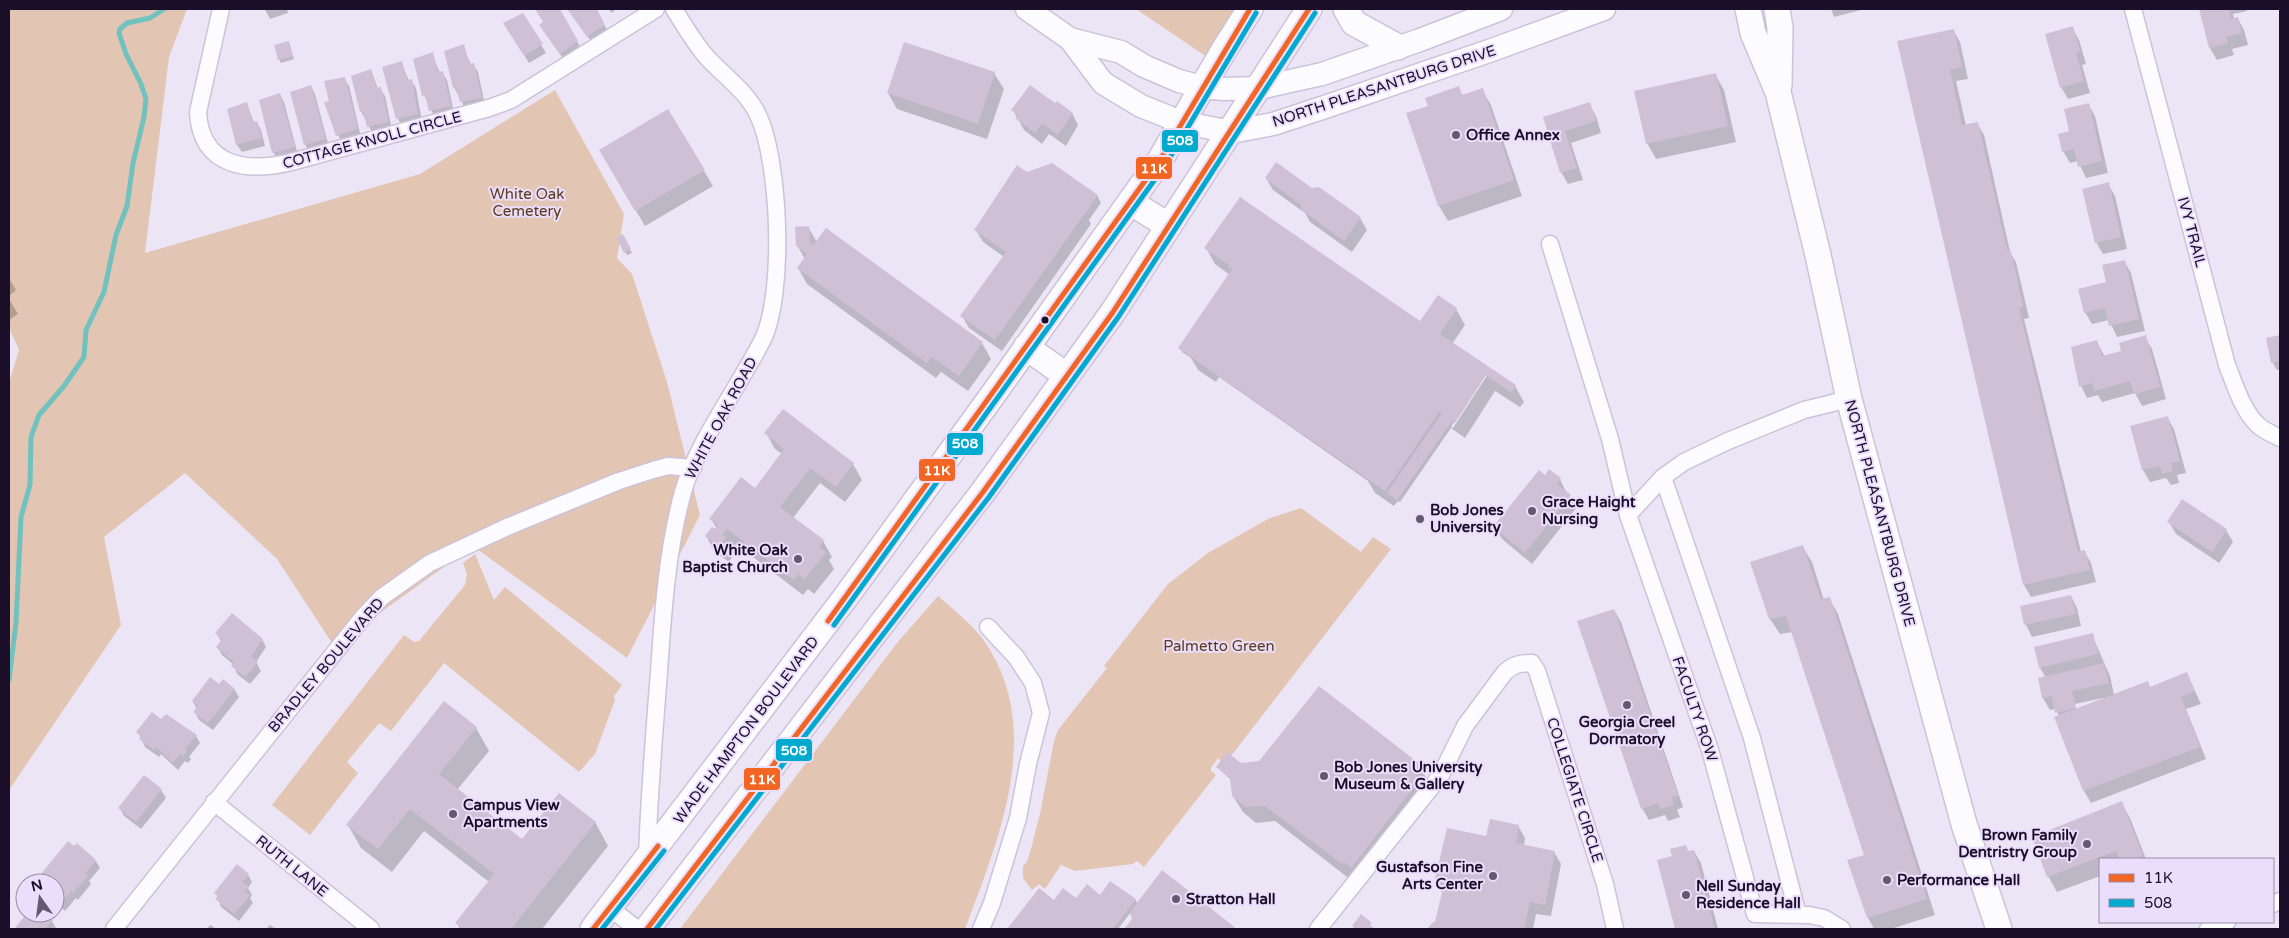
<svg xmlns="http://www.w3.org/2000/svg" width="2289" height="938" font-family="'Varela Round',sans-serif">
  <rect width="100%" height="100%" fill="#ece5f6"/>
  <path fill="#e2c5b3" d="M9,9H187L169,57L145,253L420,174L555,90L624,214L617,258L632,274L667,382L700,515L627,658L473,546L334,646L277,559L185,473L104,537L121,625L9,790V383L19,350L9,328Z
    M1136,9H1235L1207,57Z
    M1301,508L1361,552L1373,537L1391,549L1231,756L1221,761L1218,758L1211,768V771L1216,775L1144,867L1137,861L1133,864L1075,871L1061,865L1045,889L1039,884L1032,890L1023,878V866L1027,862L1031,849L1040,814L1054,741L1058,730L1107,668L1104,666L1168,584L1208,553L1268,519Z
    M475,554L494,600L505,587L622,685L614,696L615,700L595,754L579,772L444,663L391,731L379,723L347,762L358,773L310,835L272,805L404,635L414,642L419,641L465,585L467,574L463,563Z
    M938,596C954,610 972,624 984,641C1046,729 998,841 965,929H680L897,643Z"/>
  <path fill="#0003" fill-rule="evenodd" d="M265,9H287L288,13L270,19Z
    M536,9H558L582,50L565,61L545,33V23Z
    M568,9H595L609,33L593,44Z
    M609,9H617L611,13Z
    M1831,9H1865L1834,17Z
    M2200,9H2246L2247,11L2233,14L2234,19H2238L2244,30L2248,45L2232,49L2234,55L2217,60L2210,48Z
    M522,14L546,53L529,63L505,24Z
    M2072,28L2079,40L2086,64L2082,65L2090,93L2068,99L2061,87Z
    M1953,30L1960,42L1968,79L1956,81L1966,126L1977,123L1984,135L2010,252L2016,262L2029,318L2024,319L2081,552L2084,551L2091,563L2096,582L2031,597L2024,585L1899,42Z
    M290,46L294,59L281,63L279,59Z
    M463,46L471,65L473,64L478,72L485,105L466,110L454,87Z
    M432,54L440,73L442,72L447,80L454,113L435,118L424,95Z
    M401,62L409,81L411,80L416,88L422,122L402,126L398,119Z
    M371,70L378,89H380L385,96L392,130L373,134L361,111Z
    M994,73L1004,89L987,139L897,109L888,93Z
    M1715,74L1724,90L1736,142L1656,159L1647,143Z
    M344,79L349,86L361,137L342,143L338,135Z
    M311,86L315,94L329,147L309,152L305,144Z
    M1458,88L1463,96L1482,90L1491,105L1522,196L1448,221L1439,206L1430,107Z
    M280,94L284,102L298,155L278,160L273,152Z
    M247,104L254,123L257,122L261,130L265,146L242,152L237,145Z
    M1589,104L1596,116L1601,133L1571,143L1583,180L1568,184L1561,172L1544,118Z
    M2088,104L2095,116L2108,173L2086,178L2078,161L2070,163L2063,151L2071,132Z
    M1013,110L1072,113L1078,125L1066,146L1049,134L1042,144L1024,130Z
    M668,111L713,186L645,226L600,150Z
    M1027,173L1097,195L1101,203L1089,220L1091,224L1002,351L969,328L962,316L1004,257L983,242L976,230Z
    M1266,178L1312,189L1360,218L1367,230L1352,252L1310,222L1305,213L1273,190Z
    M2108,184L2115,196L2127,249L2103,254L2096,242Z
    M808,227L817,242L982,343L991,359L968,391L941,372L936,378L807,284L798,268L805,259L797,245Z
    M622,236L632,253L627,255L617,239Z
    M1206,248L1420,322L1456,309L1465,325L1452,344L1515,386L1524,402L1520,407L1495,391L1465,438L1451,428L1400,502L1398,501L1394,506L1375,493L1368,481L1219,377L1216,382L1198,370L1191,358L1182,352L1180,348L1230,275L1215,264ZM1485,374H1488L1453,428L1451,427Z
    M2124,261L2131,273L2145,331L2117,337L2109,320L2092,324L2085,312Z
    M9,278L16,290L9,296Z
    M9,299L18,314L9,320Z
    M2280,336V369L2277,370L2272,362L2267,339Z
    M2145,337L2152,349L2166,399L2142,406L2135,393L2102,402L2098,395L2087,398L2081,386L2097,342L2105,357L2123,352Z
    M2167,417L2174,429L2186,473L2177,475L2179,483L2171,485L2166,478L2150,482L2143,470L2132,426Z
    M766,433L853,464L862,480L845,502L820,483L793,518L823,541L832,557L829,560L834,569L814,594L808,589L803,595L736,544L732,550L734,554L729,562L715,552L706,536L717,529L711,519L755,490L782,454L775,449Z
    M1550,471L1560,479L1566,492L1577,507L1532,564L1502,539L1495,527Z
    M2169,522L2226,530L2233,542L2219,563L2176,534Z
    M1802,546L1812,562L1824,600L1829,598L1838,614L1935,915L1891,929H1874L1868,918L1849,861L1866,855L1792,632L1780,634L1770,619Z
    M2071,596L2077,608L2081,626L2032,637L2026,625L2022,607Z
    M1614,610L1621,622L1683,807L1677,810L1680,817L1668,821L1665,815L1649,820L1642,808Z
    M216,633L262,639L266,647L256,662L261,671L250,684L237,674L234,665L222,655L217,647L221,641Z
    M2092,635L2110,676L2114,695L2150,688L2187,674L2201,704L2186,709L2206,759L2091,803L2084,791L2056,717L2059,716L2056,709L2050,710L2043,698L2039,679L2046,678L2040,668ZM2103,698L2104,699L2076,710L2075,704Z
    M219,685L234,689L239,697L213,730L199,720L195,712L197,709L193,702Z
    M162,721L196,736L200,743L189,757L191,759L188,763L185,761L178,770L161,754L159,757L145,747L138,732Z
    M476,728L489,751L457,790L522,841L595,822L608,846L542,929H460L457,923L489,882L424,831L392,872L361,848L348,825Z
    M1241,765H1419L1428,781L1351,880L1275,821L1256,823L1243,812L1233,796L1231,780L1217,767Z
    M144,777L161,790L166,798L141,829L124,816L120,808Z
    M2121,802L2130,818L2146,859H2100V876L2057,892L2048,876Z
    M1518,826L1525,838L1524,846L1554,852L1561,864L1551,916L1536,914L1533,929H1428L1433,923H1436L1443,895L1436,882L1487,838Z
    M1694,851L1701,863L1718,929H1676L1658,861Z
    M96,861L100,868L89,881L91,884L78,900L76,898L65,911L55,902V883H40L38,880Z
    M1162,872L1235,929H1125L1133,919L1130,913L1118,929H1009L1039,890L1054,901L1100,896L1135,899L1138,904Z
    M248,875L252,882L248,888L252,895L250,898L253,903L239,921L221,907L216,893Z
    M28,913H42L52,921L56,928L16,929Z
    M210,925L217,929H207Z
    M270,925L276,929H266Z"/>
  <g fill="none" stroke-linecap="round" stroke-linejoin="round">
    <path stroke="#71c2bf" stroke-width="5" d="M9,680L16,623L21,517L30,485L31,437L39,415L64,386L84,357L86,330L104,292L116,235L127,206L133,163L144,117L146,99L141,84L126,54L119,33L120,29L127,23L150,18L164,9"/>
  </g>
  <path fill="#d0c0d6" d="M535,9H560L578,41L560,54L539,25L543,22Z
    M567,9H597L605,25L587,37Z
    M2199,9H2229L2231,19L2238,17L2242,33L2226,37L2228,43L2209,48Z
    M523,13L543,44L524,56L503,23Z
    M2073,26L2080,52L2076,53L2084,81L2060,88L2045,34Z
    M1954,29L1962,67L1950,70L1962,125L1978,122L2007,250L2010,249L2015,268L2023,306L2019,308L2078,552L2085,550L2090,570L2023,585L1897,41Z
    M289,41L293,56L278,60L274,45Z
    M904,42L995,72L978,124L887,93Z
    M464,44L469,64L474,63L482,98L460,102L456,87L453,88L444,51Z
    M433,52L438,72L443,71L451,106L429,111L425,95L422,96L413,59Z
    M402,61L407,80L412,79L418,114L396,119L382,67Z
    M371,69L377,88L381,87L389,122L367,127L363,111L360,112L351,76Z
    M1716,73L1728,126L1646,144L1634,91Z
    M345,77L358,129L336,136L324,102L329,101L324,81Z
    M311,85L326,139L304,145L290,92Z
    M1030,85L1055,103L1057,101L1073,113L1058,135L1042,123L1035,133L1015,118L1018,115L1011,110Z
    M1459,86L1462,95L1483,88L1514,180L1438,206L1406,113L1428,106L1425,98Z
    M280,93L295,147L272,153L259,100Z
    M247,102L252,122L257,121L262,138L236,145L227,109Z
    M1590,102L1596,121L1565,131L1577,168L1560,173L1543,117Z
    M2089,103L2102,161L2078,167L2074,149L2062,152L2058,134L2069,131L2064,109Z
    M668,109L705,170L635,211L599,150Z
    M1276,162L1312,188L1319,187L1361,217L1344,241L1302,210L1300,204L1265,178Z
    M1052,163L1098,195L995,340L960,316L1006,252L974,230L1017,165L1027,172Z
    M2109,182L2121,237L2095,243L2082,189Z
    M1240,197L1420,321L1438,295L1457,308L1440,334L1516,385L1511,392L1486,375L1455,423L1452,421L1397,500L1387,493L1442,413L1439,412L1385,491L1178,348L1232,269L1228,267L1229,265L1204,248Z
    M809,226L810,243L813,245L826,228L983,342L959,376L932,357L927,363L797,268L807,254L796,246L795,227Z
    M623,234L631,249L624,253L616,238Z
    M2125,260L2139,319L2109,326L2105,308L2084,313L2078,289L2106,282L2102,265Z
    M2146,335L2160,387L2134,394L2130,381L2094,391L2092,383L2079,387L2071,347L2097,340L2102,356L2121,351L2119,343Z
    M2280,335V361L2271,363L2266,338Z
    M783,409L854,463L836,487L810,468L780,507L824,540L819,547L826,552L805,579L798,574L794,580L727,529L722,535L726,537L719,547L705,536L712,527L715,529L718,525L709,519L741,477L755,488L784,449L764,433Z
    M2168,416L2180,461L2171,463L2173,471L2162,474L2160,466L2142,470L2130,426Z
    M1549,469L1561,478L1557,484L1571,495L1525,553L1493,527L1539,470L1545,475Z
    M2182,499L2227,529L2212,552L2167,522Z
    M1803,545L1821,599L1830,597L1927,899L1867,918L1847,860L1864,855L1786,616L1769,619L1750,562Z
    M2071,595L2076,614L2024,625L2020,606Z
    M1614,609L1678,795L1672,797L1674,805L1660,809L1658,803L1641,809L1577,621Z
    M232,613L263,639L251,656L258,662L245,677L231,666L234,662L216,647L222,639L215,633Z
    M2093,633L2098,654L2039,668L2034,647Z
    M2104,663L2109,683L2072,691L2076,708L2055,713L2052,696L2042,698L2038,678Z
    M2187,672L2195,691L2181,697L2200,747L2083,791L2054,717L2148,681L2150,687Z
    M210,677L219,684L223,679L235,689L208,723L193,712L198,706L192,701Z
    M1319,686L1420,764L1413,773L1420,779L1351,868L1344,862L1342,864L1265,806L1246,807L1232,796L1230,778L1216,767L1227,752L1241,763L1259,761Z
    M444,701L477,727L439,774L522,839L559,793L596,822L511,929H463L455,923L494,874L410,809L378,849L346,825Z
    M152,712L161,719L166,714L197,735L185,749L187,750L183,756L180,754L173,763L156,747L154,750L139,739L141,736L136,732Z
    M144,775L162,789L136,822L118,808Z
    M2122,801L2143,856L2134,859H2119L2116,851L2047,877L2032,837Z
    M1490,819L1519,825L1516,843L1555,851L1545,905L1530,902L1524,929H1427L1433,922H1435L1444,884L1434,883L1447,828L1486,836Z
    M68,841L74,846L77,843L96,860L85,874L88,876L73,893L71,891L61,904L55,899V883H40L36,880Z
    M1686,845L1688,851L1694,850L1715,929H1675L1657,860L1672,856L1670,849Z
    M237,864L249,874L242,882L249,887L245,891L250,895L234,914L215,899L218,896L214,893Z
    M1162,870L1232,925L1236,929H1124L1132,919L1130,912Z
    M1110,881L1136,899L1113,929H1007L1039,888L1054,900L1063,888L1076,898L1087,884L1100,895Z
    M27,913H44L53,920L45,929H14Z
    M1361,914L1372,923L1370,925L1375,929H1352L1354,927L1352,926Z"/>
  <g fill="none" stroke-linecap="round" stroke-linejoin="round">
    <defs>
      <path id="street" d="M221,9L198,112C201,169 250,173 295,161L489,108L511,100L656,9
        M2133,9L2227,365C2235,385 2243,412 2259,426C2265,431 2274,435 2280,438
        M1550,244L1610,439L1628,515L1710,750L1755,914L1809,915L1824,918L1842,929
        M1663,477L1752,738L1798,915
        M1628,515L1663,477L1684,462L1728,441L1804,410L1849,399
        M214,802L371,929
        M647,858C649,796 654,734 659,672C663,612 667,550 683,492C697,442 739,387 763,339C785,293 780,161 758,115C747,91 721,74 704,54C693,40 683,24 674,9
        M2273,904L2280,901
        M610,908L637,929
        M114,929L363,617L382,597L430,563L507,527L619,481L653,470L668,466L693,468
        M981,929L992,903L1018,818L1028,764L1041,713L1033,683L1016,657L988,627
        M1318,929L1441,775L1465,726L1505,672C1514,664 1521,663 1532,663L1537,671L1605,884L1615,929
        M2208,929L2227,922"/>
      <path id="secondary" d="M1027,9L1070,39L1103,83L1141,106L1181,122L1231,132L1273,124L1325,107L1492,50L1604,9
        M1070,39L1121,52L1144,66L1179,81L1202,87L1224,89L1259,88L1322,74L1420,40L1501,9"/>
      <path id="primary" d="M1346,9L1354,23L1398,47
        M1748,9L1753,33L1778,92L1818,255L1849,399L1964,824L1999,929
        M1777,9L1780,28L1779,85
        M1130,202L1169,226
        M1026,347L1067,376
        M593,929L845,598L992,396L1160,160L1224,50L1250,9
        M647,929L983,492L1113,312L1309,9"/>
    </defs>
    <use href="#street" stroke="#cdc2d9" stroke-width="19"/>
    <use href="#secondary" stroke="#cdc2d9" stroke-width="25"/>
    <use href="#primary" stroke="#cdc2d9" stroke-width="28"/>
    <use href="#street" stroke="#fcfbfe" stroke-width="16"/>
    <use href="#secondary" stroke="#fcfbfe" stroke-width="22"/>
    <use href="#primary" stroke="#fcfbfe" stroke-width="25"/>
    <defs>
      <path id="bus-1" d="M828,621L1160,160L1250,9
        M593,929L658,846
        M647,929L983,492L1113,312L1309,9"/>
      <path id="bus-2" d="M834,625L1166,164L1256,13
        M602,929L664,851
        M656,929L989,497L1119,316L1315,13"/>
    </defs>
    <use href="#bus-1" stroke="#ebdefd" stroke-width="9"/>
    <use href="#bus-2" stroke="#ebdefd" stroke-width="9"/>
    <use href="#bus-1" stroke="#f26522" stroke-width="5"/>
    <use href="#bus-2" stroke="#00a9ce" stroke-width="5"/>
  </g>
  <g fill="#645971" stroke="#ebdefd" stroke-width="2">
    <circle cx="1456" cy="135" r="5"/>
    <circle cx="1532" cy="511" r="5"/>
    <circle cx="1420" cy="519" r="5"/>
    <circle cx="798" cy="559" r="5"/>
    <circle cx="1627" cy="705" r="5"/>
    <circle cx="1324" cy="776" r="5"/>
    <circle cx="453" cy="814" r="5"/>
    <circle cx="2087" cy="844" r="5"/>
    <circle cx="1493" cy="876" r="5"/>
    <circle cx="1887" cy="880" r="5"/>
    <circle cx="1686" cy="895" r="5"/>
    <circle cx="1176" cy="899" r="5"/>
  </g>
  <circle fill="#1b0e29" stroke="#ebdefd" stroke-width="2" cx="1045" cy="320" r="4.5"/>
  <g text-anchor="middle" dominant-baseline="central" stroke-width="4" stroke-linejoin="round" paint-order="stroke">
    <g font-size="15" fill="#1b0e29" stroke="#ebdefd">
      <text transform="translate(1384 86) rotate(-18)">NORTH PLEASANTBURG DRIVE</text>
      <text transform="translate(372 140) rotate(-15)">COTTAGE KNOLL CIRCLE</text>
      <text transform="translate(2192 232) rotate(75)">IVY TRAIL</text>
      <text transform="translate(721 418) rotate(-62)">WHITE OAK ROAD</text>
      <text transform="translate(1880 513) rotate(75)">NORTH PLEASANTBURG DRIVE</text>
      <text transform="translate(326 665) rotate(-50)">BRADLEY BOULEVARD</text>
      <text transform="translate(1695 709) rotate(71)">FACULTY ROW</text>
      <text transform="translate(746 730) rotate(-53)">WADE HAMPTON BOULEVARD</text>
      <text transform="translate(1575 790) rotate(72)">COLLEGIATE CIRCLE</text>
      <text transform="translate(292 866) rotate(39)">RUTH LANE</text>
    </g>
    <g font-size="15" font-weight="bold" fill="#1b0e29" stroke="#ebdefd" text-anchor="start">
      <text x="1466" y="135">Office Annex</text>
      <text x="1542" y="502">Grace Haight<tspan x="1542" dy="17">Nursing</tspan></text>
      <text x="1430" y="510">Bob Jones<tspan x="1430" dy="17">University</tspan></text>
      <text x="788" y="550" text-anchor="end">White Oak<tspan x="788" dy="17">Baptist Church</tspan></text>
      <text x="1627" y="722" text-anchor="middle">Georgia Creel<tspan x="1627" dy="17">Dormatory</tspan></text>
      <text x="1334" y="767">Bob Jones University<tspan x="1334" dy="17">Museum &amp; Gallery</tspan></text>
      <text x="463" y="805">Campus View<tspan x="463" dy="17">Apartments</tspan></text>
      <text x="2077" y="835" text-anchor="end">Brown Family<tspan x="2077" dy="17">Dentristry Group</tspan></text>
      <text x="1483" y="867" text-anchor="end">Gustafson Fine<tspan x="1483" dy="17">Arts Center</tspan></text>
      <text x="1897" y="880">Performance Hall</text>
      <text x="1696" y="886">Nell Sunday<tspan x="1696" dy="17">Residence Hall</tspan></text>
      <text x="1186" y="899">Stratton Hall</text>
    </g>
    <g font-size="15" fill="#583918" stroke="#ebdefd">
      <text x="527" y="194">White Oak<tspan x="527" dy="17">Cemetery</tspan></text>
      <text x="1219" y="646">Palmetto Green</text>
    </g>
  </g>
  <g stroke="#ebdefd" stroke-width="2">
    <rect x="1161" y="129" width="38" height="24" rx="5" fill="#00a9ce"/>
    <rect x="1135" y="156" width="38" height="24" rx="5" fill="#f26522"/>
    <rect x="946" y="432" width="38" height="24" rx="5" fill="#00a9ce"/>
    <rect x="918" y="458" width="38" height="24" rx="5" fill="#f26522"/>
    <rect x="775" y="738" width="38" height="24" rx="5" fill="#00a9ce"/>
    <rect x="743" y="767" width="38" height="24" rx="5" fill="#f26522"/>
  </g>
  <g font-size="14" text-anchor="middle" font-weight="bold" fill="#fff">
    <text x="1180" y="145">508</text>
    <text x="1154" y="173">11K</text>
    <text x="965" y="448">508</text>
    <text x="937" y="475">11K</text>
    <text x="794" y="755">508</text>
    <text x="762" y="784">11K</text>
  </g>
  <rect width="2289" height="938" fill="none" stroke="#1b0e29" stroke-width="20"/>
  <rect x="2099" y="858" width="175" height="65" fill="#ebdefd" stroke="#988ba8"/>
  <rect x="2109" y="874" width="25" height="8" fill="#f26522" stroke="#988ba8"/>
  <text x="2144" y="883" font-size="15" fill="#1b0e29">11K</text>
  <rect x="2109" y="899" width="25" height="8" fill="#00a9ce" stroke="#988ba8"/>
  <text x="2144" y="908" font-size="15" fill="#1b0e29">508</text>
  <g transform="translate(40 898) rotate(346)"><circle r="24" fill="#ebdefd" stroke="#988ba8"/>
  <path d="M0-4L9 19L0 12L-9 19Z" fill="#645971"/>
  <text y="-8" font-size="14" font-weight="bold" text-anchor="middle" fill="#1b0e29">N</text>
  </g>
</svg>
